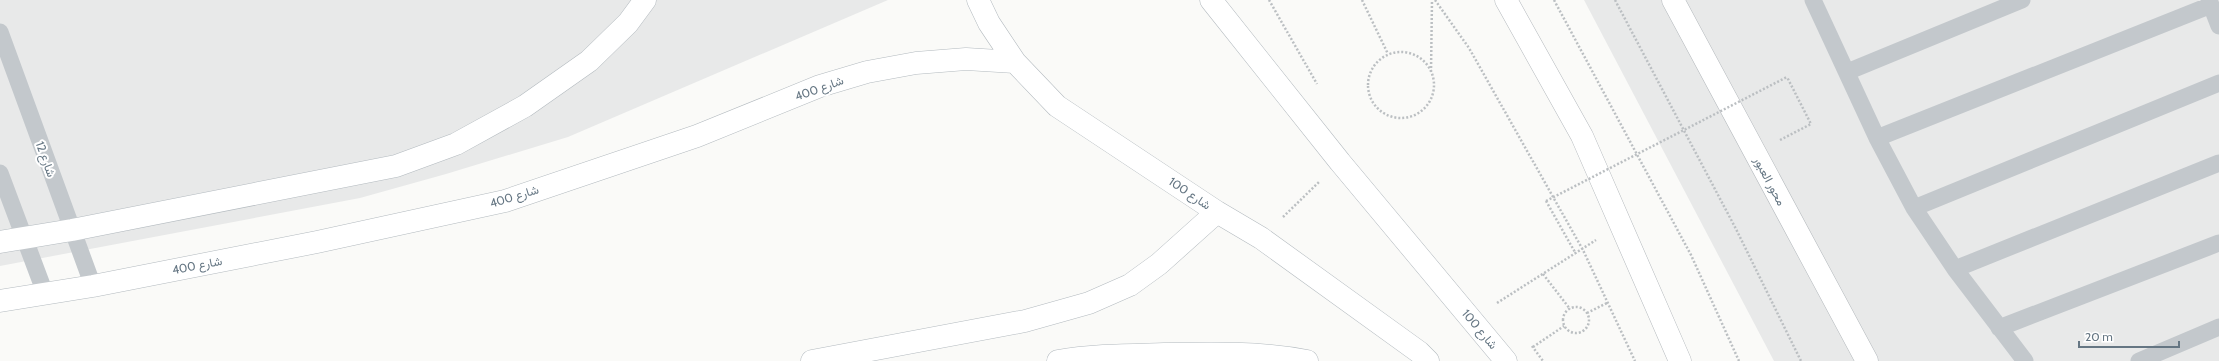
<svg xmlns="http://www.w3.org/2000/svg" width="2219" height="361" font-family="Cabin,Vazirmatn,sans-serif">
  <rect width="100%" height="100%" fill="#fafaf8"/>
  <path fill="#e8e9e9" d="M0,0H888L568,137L446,174L360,198L0,266Z
    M1584,0H2219V361H1774Z"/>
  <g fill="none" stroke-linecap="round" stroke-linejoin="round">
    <defs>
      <path id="secondary" d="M978,0L989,23L1015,62L1057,106L1217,212L1261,238L1419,352L1428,361
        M1211,0L1340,162L1506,361
        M0,242L72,230L396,166L456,144L525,106L589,61L628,23L645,0
        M0,301L93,286L317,242L505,201L697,136L820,86L867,72L916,63L966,59L1015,62
        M812,361L1025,321L1089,303L1130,285L1159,264L1217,212
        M1058,361C1093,355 1128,355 1164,354C1212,353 1260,352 1307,361"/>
      <path id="highway" d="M1506,0L1582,136L1680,361
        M1673,0L1867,361"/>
    </defs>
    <use href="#secondary" stroke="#b3babf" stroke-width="23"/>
    <use href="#highway" stroke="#b4b9bd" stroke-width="23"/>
    <path stroke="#bbbfc2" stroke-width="2.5" stroke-dasharray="2 2" stroke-linecap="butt" d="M1269,0L1317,84
      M1362,0L1388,54
      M1435,0L1469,48L1583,250L1635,361
      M1554,0L1691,255L1739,361
      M1615,0L1736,229L1801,361
      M1368 85a33 33 0 1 1 66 0a33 33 0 1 1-66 0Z
      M1431,72L1432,0
      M1780,140L1811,124L1787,77
      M1546,201L1576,254
      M1283,217L1319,182
      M1543,274L1570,309
      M1497,303L1596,240
      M1563 320a13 13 0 1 1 26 0a13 13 0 1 1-26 0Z
      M1587,313L1607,303
      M1532,346L1543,361
      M1533,347L1564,326"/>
    <path stroke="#c3c8cc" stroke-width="17" d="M1813,0L1877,138L1914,208L1955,269L2025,361
      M2209,0L2219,26
      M0,32L93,286
      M1847,72L2022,0
      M1877,138L2211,5
      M0,173L45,293
      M1914,208L2219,83
      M1955,269L2219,163
      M1999,328L2219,243
      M2139,361L2219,327"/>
    <use href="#secondary" stroke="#fff" stroke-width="22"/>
    <use href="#highway" stroke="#fff" stroke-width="22"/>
    <path stroke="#bbbfc2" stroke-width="2.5" stroke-dasharray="2 2" stroke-linecap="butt" d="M1546,201L1787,77"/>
  </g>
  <g text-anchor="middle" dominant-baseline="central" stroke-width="4" stroke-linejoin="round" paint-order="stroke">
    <g font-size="12" fill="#657683" stroke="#fff">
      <text transform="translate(819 88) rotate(-20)">شارع 400</text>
      <text transform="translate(46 159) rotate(70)">شارع 12</text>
      <text transform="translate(1770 181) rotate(62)">محور العبور</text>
      <text transform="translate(1190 193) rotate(34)">شارع 100</text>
      <text transform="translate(514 196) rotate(-17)">شارع 400</text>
      <text transform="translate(197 265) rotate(-11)">شارع 400</text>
      <text transform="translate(1480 329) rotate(50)">شارع 100</text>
    </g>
  </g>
  <path d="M2079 341v6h100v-6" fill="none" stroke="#657683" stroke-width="2"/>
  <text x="2085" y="341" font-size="12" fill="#657683" stroke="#ffffff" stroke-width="3" paint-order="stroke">20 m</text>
</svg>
